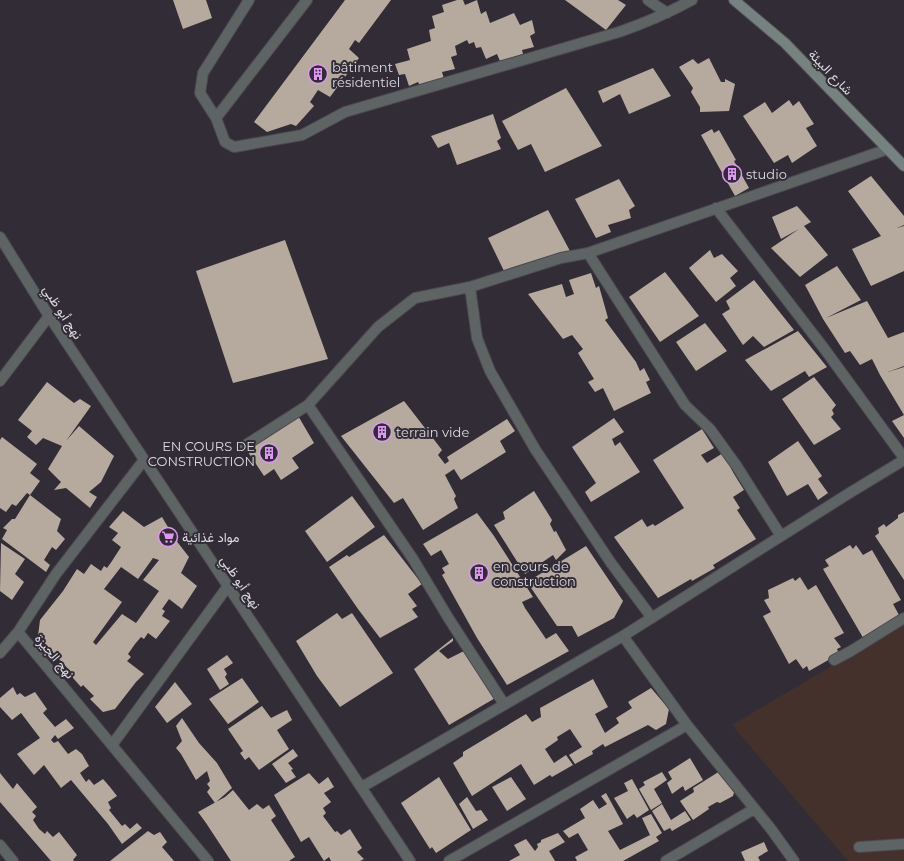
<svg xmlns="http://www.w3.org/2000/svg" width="904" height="861" font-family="Montserrat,Vazirmatn,sans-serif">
  <rect width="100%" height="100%" fill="#322c37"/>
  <path fill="#44312b" d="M904,623V861H848L732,725Z"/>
  <path fill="#b6aa9e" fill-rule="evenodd" d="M173,0H206L212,18L183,29Z
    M345,0H391L359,43L355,40L349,49L359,58L330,97L318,90L310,102L314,106L296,126L291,124L267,132L254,122Z
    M457,0H463L465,5L477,0L481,14L486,11L490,23L514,13L520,25L532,20L535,33L530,36L534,47L522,50L523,54L500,61L497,54L486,59L481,47L476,48L474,42L469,44L467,40L455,46L457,55L451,57L455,69L442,72L444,79L421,87L418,82L409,86L405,74L399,75L395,64L410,60L407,49L431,41L429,30L435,28L432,16L444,12L442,5Z
    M565,0H618L626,5L606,30Z
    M709,58L721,82H725V79L735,84L729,111L700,112V107L691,92L693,88L679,67L693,59L698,64Z
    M653,68L671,96L629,114L620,94L603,103L598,91Z
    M566,88L602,146L545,172L531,144L518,150L502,121Z
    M789,100L793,106L799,101L814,124L806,128L817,146L792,163L788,155L774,163L743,116L765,102L772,113Z
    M493,114L501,138L497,141L501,149L457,165L449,143L438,148L431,136Z
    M712,129L714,133L719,130L736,160L734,161L749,188L735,196L701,135Z
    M871,176L904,216V225L897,228L904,226V271L871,286L852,249L881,236L848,191Z
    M619,179L635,206L629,210L631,218L608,225L611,232L596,238L575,199Z
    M797,206L811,222L804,226L828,255L800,277L771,248L799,229L781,239L772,217Z
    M548,210L570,251L504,271L488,238Z
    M285,240L328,359L233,383L196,271Z
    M710,250L714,258L722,254L738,271L730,278L736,286L716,302L689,268Z
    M837,266L861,300L826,318L867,301L888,338L904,332V366L888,372L904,367V438L892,421L904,415L880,375L872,359L860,365L850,351L845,353L823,319L805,285Z
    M665,272L699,316L660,342L629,297Z
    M591,273L596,288L599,286L608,318L605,320L636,362L640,371L644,368L650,380L646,382L651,393L614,411L603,388L595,392L588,382L594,379L578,353L583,349L572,335L563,339L528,294L562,284L566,297L574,294L569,280Z
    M754,280L794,330L764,347L753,336L743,345L722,314L730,309L726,301Z
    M705,323L727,351L696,371L676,342Z
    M798,331L827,367L809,377L805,371L771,391L745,360Z
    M814,377L836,405L832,410L834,414L831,417L841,429L814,445L782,399Z
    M47,382L74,403L80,399L91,406L66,441L79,426L114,456L101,482L89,492L97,497L90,508L66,488L54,490L61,482L48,469L62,446L43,438L36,445L27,437L32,431L18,420Z
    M404,401L442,450L438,455L445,464L449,461L447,457L507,419L515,431L500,441L506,452L461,480L454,469L445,475L456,496L454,499L458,508L423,530L403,498L394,503L341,436Z
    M297,414L314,443L292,458L299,468L281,480L274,469L264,476L246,449Z
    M614,418L624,432L612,439L615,446L620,442L640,472L591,502L585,492L596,483L572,447Z
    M702,429L714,448L701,455L707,463L723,453L734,474L744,490L733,497L740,508L737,510L756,539L713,565L715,568L692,581L691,579L658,598L614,537L642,519L647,527L653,524L655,526L684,508L653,460Z
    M2,437L37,464L30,473L40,481L30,495L61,519L57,531L65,539L56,550L52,547L44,560L50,565L46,572L2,539L7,530L3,528L12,519H15L30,495L27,493L16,506L12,504L6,512L0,508V440Z
    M798,441L822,476L818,479L828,493L818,500L808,484L787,496L768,462Z
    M534,491L552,520L550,524L554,532L556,531L566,550L556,560L553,555L525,574L494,525L505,519L503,512Z
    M352,496L375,527L327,562L305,531Z
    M123,511L144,527L162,517L175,539L189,557L181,573L197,586L182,609L169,599L162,609L165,611L162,616L170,621L156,639L148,633L144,639L141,637L135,644L128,654L131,657L127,661L144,674L136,682L115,709L103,712L90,699L94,696L83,685L81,687L73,678L71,672L38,636L40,620L63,591L77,569L84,574L91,564L101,571L104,566L107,568L112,561L121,547L112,540L118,533L109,527ZM153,558L159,560L143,580L159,591L136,623L122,614L96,645L93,642L122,602L104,589L121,567L138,579Z
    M904,512V580L875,536L879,533L878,528L884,524L886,527L898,518V515Z
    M477,513L494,536L533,597L522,602L525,608L546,639L556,633L569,651L507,685L477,638L442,575L445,573L442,568L449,564L441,550L431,556L423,544Z
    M384,535L422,584L408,594L417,606L412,609L418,617L380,638L358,609L329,567L347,555L349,557Z
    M1,543L25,559L15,574L24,582L12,600L0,591Z
    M850,545L853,549L856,545L863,555L872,550L901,600L893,604L899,615L894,618L897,622L865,641L823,569L829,566L825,560Z
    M586,546L623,601L614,618L578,637L572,626H557L527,582Z
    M800,577L808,590L816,585L844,633L834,638L841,647L837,649L839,654L809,671L807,666L803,669L796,659L789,664L763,616L771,612L764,600L769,598L768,590L793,578L795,581Z
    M337,613L342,619L352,613L393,673L340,707L317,676L296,641Z
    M453,638V641L439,651L448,659L464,651L497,697L449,725L414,669Z
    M227,655L233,663L224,669L227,674L225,677L229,684L220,690L207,669Z
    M242,678L259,702L228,724L209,699Z
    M593,679L608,707L595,714L605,733L619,723L616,718L632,708L628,702L651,688L669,709L666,724L656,730L648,725L605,747L603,744L592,751L593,754L575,764L569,755L582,747L570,729L557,737L558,740L545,749L554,763L566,755L573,765L552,777L550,775L534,785L521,764L472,796L453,763L463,756V752L526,714L532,722L541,717L540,708Z
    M175,682L192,704L167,723L155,707Z
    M13,687L17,695L20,693L25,697L35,692L47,709L43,713L55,727L66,719L74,728L58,739L55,735L51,740L54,743L58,741L68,754L76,749L82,754L89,766L80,773L86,782L89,779L94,785L103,779L110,787L117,796L108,802L111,808L109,810L122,826L125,824L130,829L137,823L142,828L122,844L108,824L71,780L61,788L44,765L34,775L17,754L40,738L21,713L12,720L0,707V698Z
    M262,706L271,718L287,710L292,720L277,730L289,749L259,770L249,757L245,760L240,753L243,751L228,729Z
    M182,718L199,743L217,763L232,788L215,803L207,792L210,788L207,784L210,781L207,771L196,780L181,754L176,748L182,741L176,726Z
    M293,749L298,756L288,763L293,769L291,770L296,777L286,783L272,764Z
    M690,758L703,780L685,791L683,786L672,794L667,783L672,779L668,772Z
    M720,771L735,789L733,796L720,803L717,802L708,807L709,809L693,820L680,801L694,792L693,788Z
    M662,772L667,780L654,789L662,803L651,810L639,789L645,785L643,782Z
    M0,773L13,789L17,783L37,807L32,812L36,816L33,820L39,829L45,834L47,831L53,837L59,832L77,855L73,860L74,861H51L0,802Z
    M309,773L319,784L328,777L334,787L324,793L331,802L323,808L326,813L323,816L335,832L337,831L341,835L350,829L362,848L357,852L364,859L360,861H331L329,857L324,861L309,837L301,842L274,795Z
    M439,777L471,830L436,853L432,847L430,849L401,803Z
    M511,777L526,799L507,811L492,787Z
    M632,779L649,810L637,818L634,814L627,819L614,798L628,791L624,783Z
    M233,790L249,810L257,804L263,809L269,805L276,816L271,820L295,857L289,861H231L206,823L198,812L225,797Z
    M606,793L623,824L608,831L620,850L650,835L642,818L651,814L662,833L656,837L659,841L623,861H577L575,857L588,850L578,833L569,838L563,831L585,818L580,809L593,800L599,809L607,804L601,796Z
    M467,797L476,811L481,810L488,820L473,829L459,804Z
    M662,804L671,820L685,811L691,820L672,831L670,828L664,831L652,811Z
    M148,831L154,835L160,832L167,842L162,847L174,861H110Z
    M558,833L565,842L549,851L555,861H509L520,855L514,845L526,839L535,851L538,847L537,844L541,842V840Z
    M764,842L768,851L758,857L760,861H745L741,852Z"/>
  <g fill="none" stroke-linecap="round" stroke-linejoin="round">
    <defs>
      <path id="service" d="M834,660L851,651L904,618
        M859,847L904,844"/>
      <path id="minor" d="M307,0L216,118L225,142L234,147L302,135L345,112L619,32C645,23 668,13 692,0
        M648,0L667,13
        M216,118L200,93L203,73L249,0
        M716,208L823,347L904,458
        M0,237L49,316L410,861
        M588,253L685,405L710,429L736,465L781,536
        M470,287L477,338L490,371L535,449L611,563L652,618
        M0,381L49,316
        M308,405L413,559L449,619L504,704
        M244,446L308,405L378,327L415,298L470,287L561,258L588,253L888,149
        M144,460L56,574L18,632L208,861
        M623,636L687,725L771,829L794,861
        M0,653L18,632
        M112,745L228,586
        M362,787L623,636L851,492L904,460
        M0,845L13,861
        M449,861L687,725
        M666,861L754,809"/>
      <path id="secondary" d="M734,0L785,43L904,166"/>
    </defs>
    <use href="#service" stroke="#4d4852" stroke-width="12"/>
    <use href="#minor" stroke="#4d4852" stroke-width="12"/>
    <use href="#secondary" stroke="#4d4852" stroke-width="12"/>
    <use href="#service" stroke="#5d6463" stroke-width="10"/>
    <use href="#minor" stroke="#5d6463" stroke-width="10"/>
    <use href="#secondary" stroke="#768280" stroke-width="10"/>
  </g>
  <defs>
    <symbol id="building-ring" viewBox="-11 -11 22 22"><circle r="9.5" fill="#322c37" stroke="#de98f2" stroke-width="1.5"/><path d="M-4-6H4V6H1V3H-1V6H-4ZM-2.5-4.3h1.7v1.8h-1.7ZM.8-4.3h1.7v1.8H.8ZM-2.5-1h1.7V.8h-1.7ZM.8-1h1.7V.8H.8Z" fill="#de98f2"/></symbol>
    <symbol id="supermarket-ring" viewBox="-11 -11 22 22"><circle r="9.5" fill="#322c37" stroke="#de98f2" stroke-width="1.5"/><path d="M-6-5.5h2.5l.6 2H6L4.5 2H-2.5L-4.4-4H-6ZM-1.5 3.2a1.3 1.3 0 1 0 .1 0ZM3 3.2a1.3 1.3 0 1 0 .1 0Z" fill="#de98f2"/></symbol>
  </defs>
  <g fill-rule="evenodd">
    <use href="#building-ring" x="307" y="63" width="22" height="22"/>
    <use href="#building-ring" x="721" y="163" width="22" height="22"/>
    <use href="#building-ring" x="371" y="421" width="22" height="22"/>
    <use href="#building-ring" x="258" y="442" width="22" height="22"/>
    <use href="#supermarket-ring" x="157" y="526" width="22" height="22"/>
    <use href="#building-ring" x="468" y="562" width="22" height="22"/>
  </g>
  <g text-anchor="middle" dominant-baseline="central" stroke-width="4" stroke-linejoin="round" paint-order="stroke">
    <g font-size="13" fill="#dddae1" stroke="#322c37" text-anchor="start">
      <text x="332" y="67">bâtiment<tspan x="332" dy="15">résidentiel</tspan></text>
      <text x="746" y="174">studio</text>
      <text x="396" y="432">terrain vide</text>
      <text x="255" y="446" text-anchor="end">EN COURS DE<tspan x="255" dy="15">CONSTRUCTION</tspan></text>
      <text x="182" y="537">مواد غذائية</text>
      <text x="493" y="566">en cours de<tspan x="493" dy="15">construction</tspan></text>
    </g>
    <g font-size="13" fill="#dddae1" stroke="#322c37">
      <text transform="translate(831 72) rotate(46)">شارع البيئة</text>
      <text transform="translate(63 312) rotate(57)">نهج أبو ظبي</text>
      <text transform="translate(241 582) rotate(56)">نهج أبو ظبي</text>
      <text transform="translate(55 656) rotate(50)">نهج الجيزة</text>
    </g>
  </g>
</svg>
